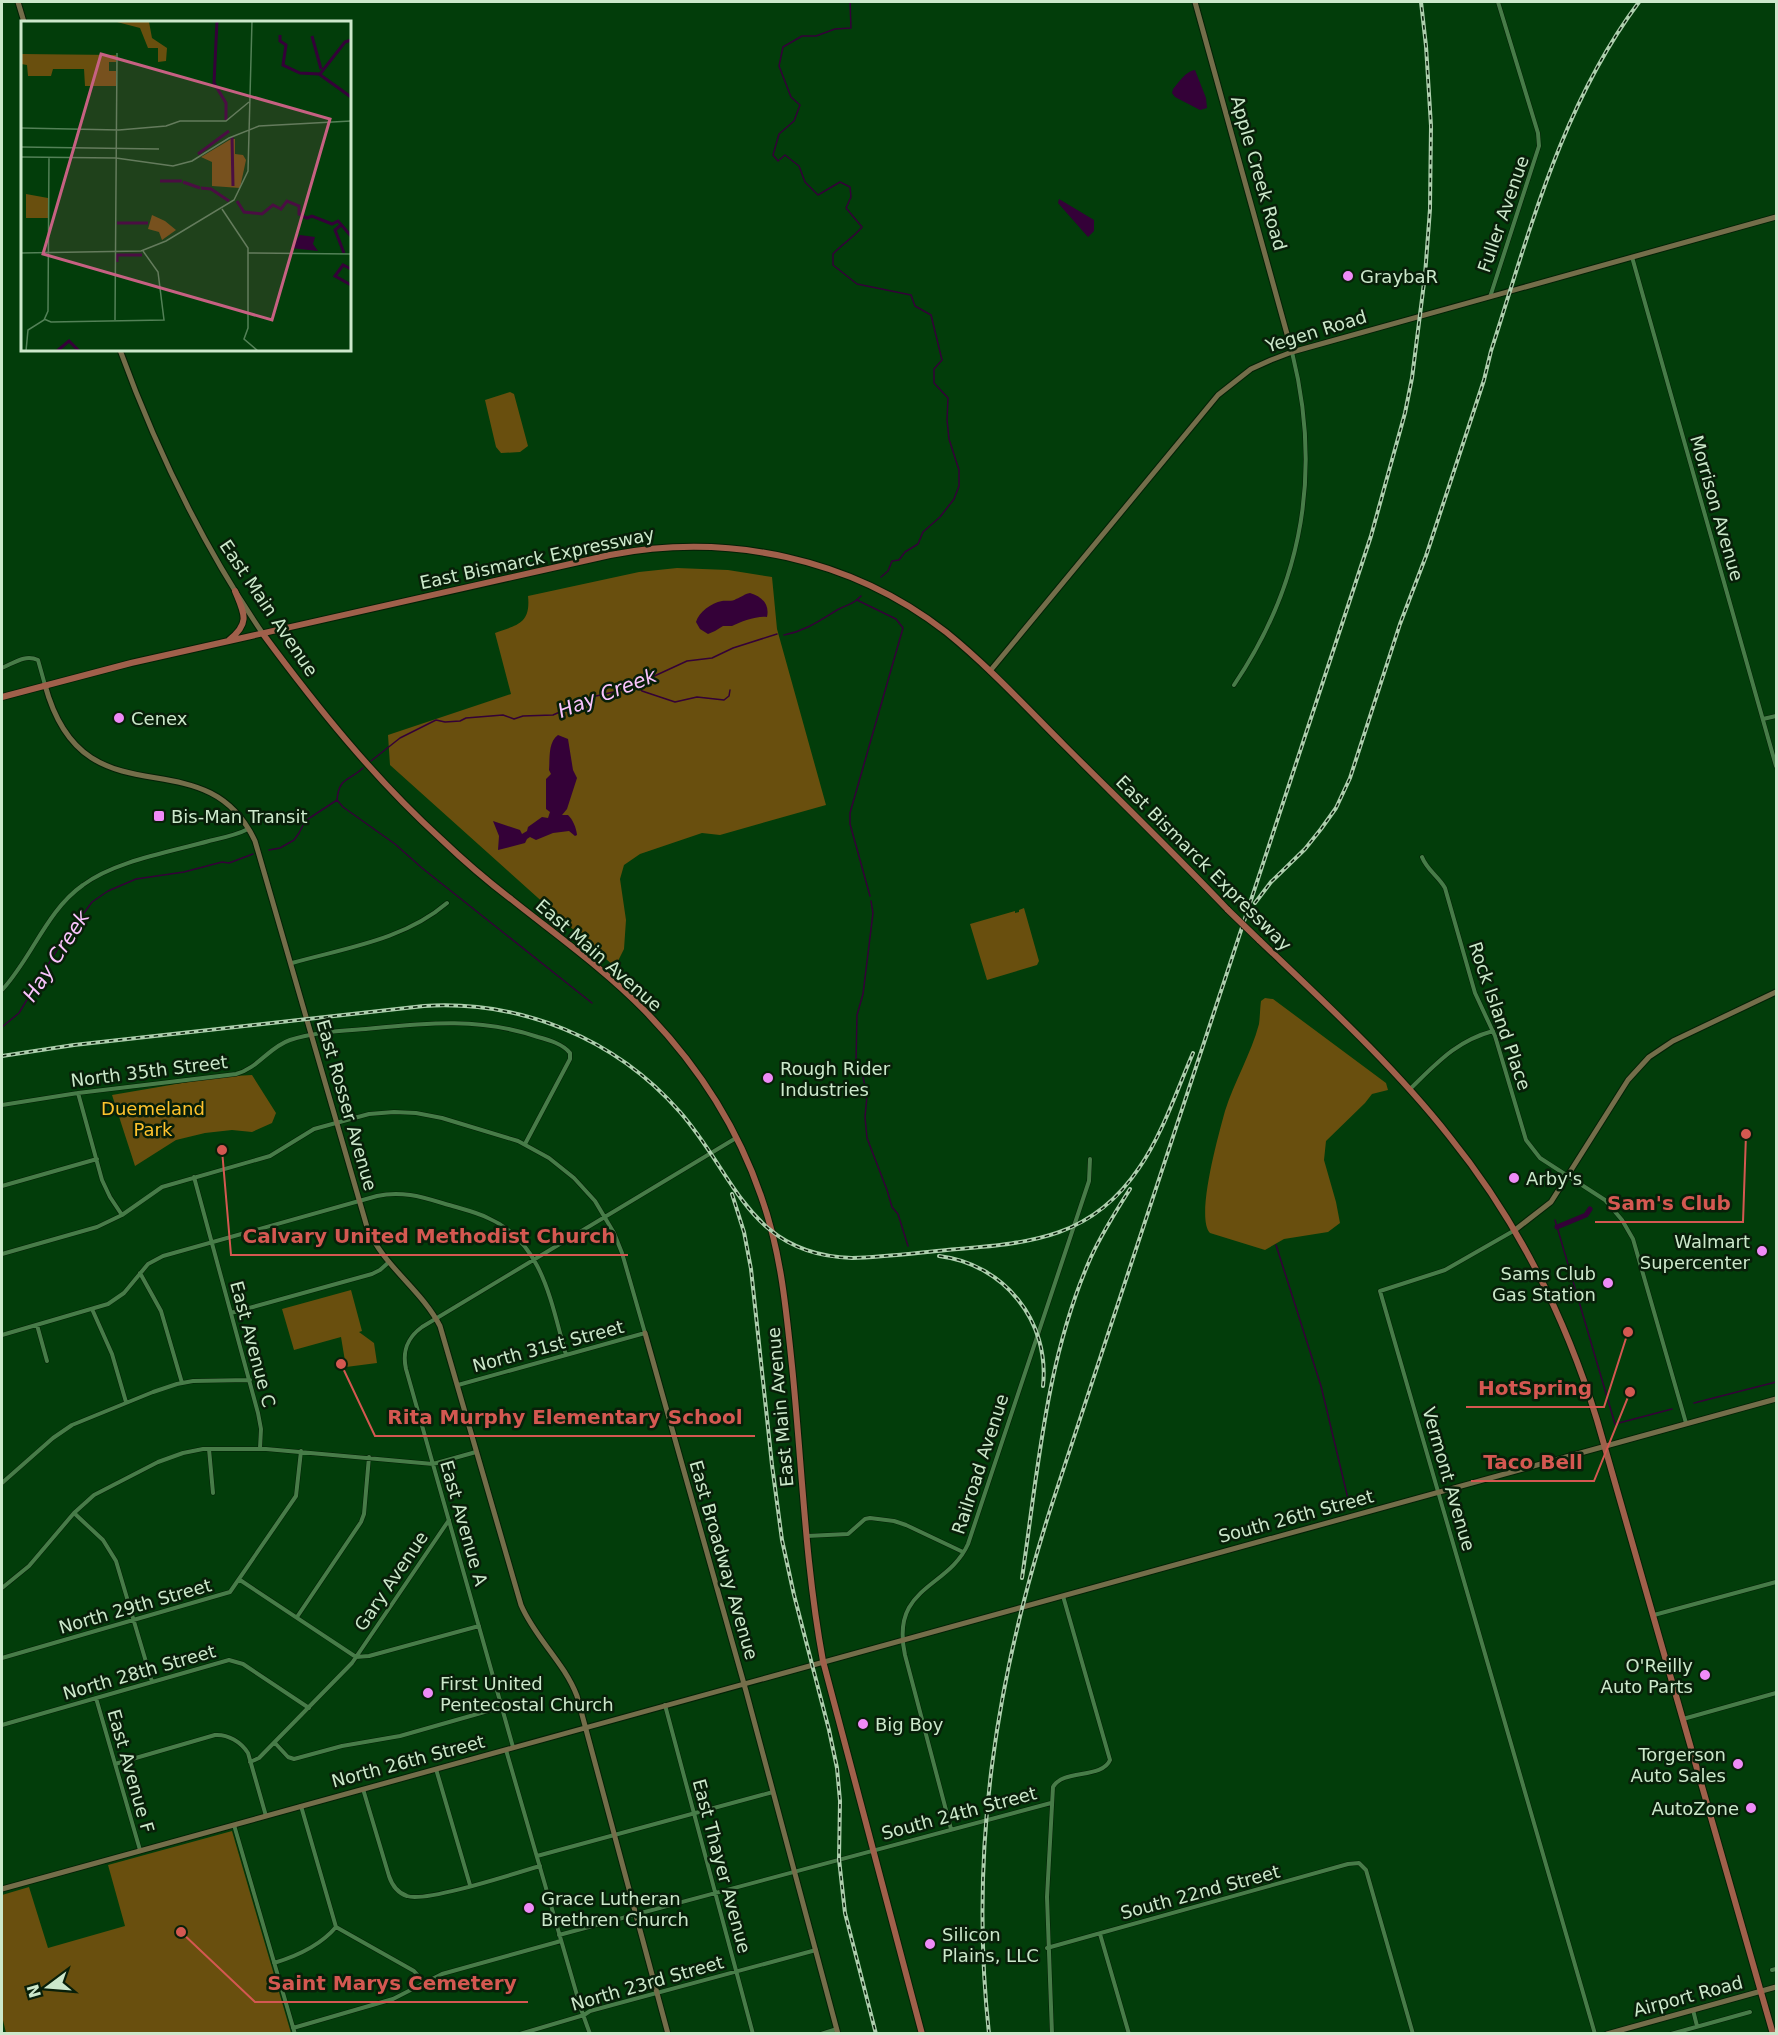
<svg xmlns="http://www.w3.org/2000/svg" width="1778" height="2035" font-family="'DejaVu Sans',sans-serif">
  <rect width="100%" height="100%" fill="#023d0a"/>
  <path fill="#694f0e" d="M510,392L514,394L528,446L520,452L501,453L496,447L485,400Z
    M677,568L728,570L772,577L777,629L826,805L720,835L702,833L640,854L624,865L620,879L626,920L624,949L615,967L390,765L388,735L511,694L495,633C516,625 531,625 528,596L639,572Z
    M1024,908L1039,961L1037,965L987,980L970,924L1015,911V913L1019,912V910Z
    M1265,998L1273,999L1386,1083L1388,1090L1372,1094L1365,1103L1326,1141L1324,1160L1336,1202L1340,1223L1328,1232L1284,1239L1265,1250L1210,1233C1195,1218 1219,1133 1225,1111C1234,1082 1251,1054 1259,1024C1260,1017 1260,1008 1261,1001Z
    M252,1075L276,1113L272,1123L252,1132L232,1130L205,1133L176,1140L135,1166L112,1095L217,1077Z
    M351,1290L362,1331L359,1332L374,1343L377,1363L346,1367L341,1337L294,1350L282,1309Z
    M232,1831L291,2033H6L2,2016V1895L29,1887L48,1948L125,1926L108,1865Z"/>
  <path fill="#340138" d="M1195,70L1206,98L1207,108L1200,110L1175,97L1172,93L1173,89C1179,82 1186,71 1195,70Z
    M1059,199L1094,220V231L1088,237L1058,203Z
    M750,593C761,596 770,604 767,617C759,615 739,622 732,626H723L715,631L708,634L700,629L696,622C699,612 711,603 722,601C726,600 732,602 736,599C742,597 744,594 750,593Z
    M558,735L568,739L573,770L577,778L567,809L562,815H568C573,820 576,827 577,835L575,836L569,831L553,833L536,840L530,837L527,839L525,843L498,850L499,836L493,821L520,830L522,834L527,831L528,827L542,817L548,818L550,812L546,809V779L551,774L549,770C550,758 548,742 558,735Z"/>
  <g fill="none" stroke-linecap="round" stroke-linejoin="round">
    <path stroke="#340138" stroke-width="1.5" d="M850,2L851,28L835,29L816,36H802L783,47L779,66L791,97L800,105L794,121L779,134L773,155L778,161L785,155L799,166L805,182L818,195L840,182L850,187L851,197L846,208L862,227C853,238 842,244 833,254V265L857,284L911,295L915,306L931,315L942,360L934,369V383L948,398L947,420L949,439L959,470V486L954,499L940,517L923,532L918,544L905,552L899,560L892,561L888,571L881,577
      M857,600L896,619L903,628L850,813V824L870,896
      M784,635C805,631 819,621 837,610C847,604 852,606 861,596
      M637,684L642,691L675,702L697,697L724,700L729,696L730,690
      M371,761L400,738L436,720L445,722L460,721L466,718L503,715L514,719L523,716L553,715L596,696L622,690L630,685L637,684L687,661L712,658L733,648L777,634
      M337,800L343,807L395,844L422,868L592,1003
      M269,850L280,848L294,840L299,833L305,821L337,800C339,777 348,782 363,768
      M2,1027L19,1013L57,950L92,902L108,891L136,879L184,872L222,862L229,863L253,854
      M856,1062L857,1015L863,994L873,913L871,901
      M857,1069L859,1072H862L867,1096L865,1117L867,1138L887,1190L892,1207L898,1214L908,1246
      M1555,1220L1615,1424L1672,1409
      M1276,1245L1321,1386L1350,1507
      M1694,1403L1776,1382"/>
    <path stroke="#340138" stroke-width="5" d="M1557,1227L1586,1215L1590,1209"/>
    <defs>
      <path id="street" d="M1632,257L1776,766
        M1490,297L1539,146L1538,133L1498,2
        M2,668C14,663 25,654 38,660L45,685
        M1234,685C1303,583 1322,472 1292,352
        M1763,719L1776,716
        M1422,857C1427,870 1438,876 1445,888L1475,993L1495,1036L1526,1140L1540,1158L1605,1200L1622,1220L1633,1239L1686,1423
        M292,963C345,948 404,940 447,903
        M2,990C32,958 46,911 83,885C115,861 170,852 209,841C222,838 237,835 248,829
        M1410,1089C1437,1063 1456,1041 1493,1031
        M78,1093L102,1180L110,1197L122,1215
        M2,1105L78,1093L236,1074C257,1069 269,1047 290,1040C314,1032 341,1031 366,1029C426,1023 479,1017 538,1037C549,1040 563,1044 570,1053V1059L525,1144
        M194,1177L258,1413L261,1429L260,1448
        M2,1186L97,1159
        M1515,1230L1445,1270L1380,1291L1595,2034
        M2,1254L97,1227L122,1215L162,1187L270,1156L314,1129L369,1114L394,1112L416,1113L442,1118L518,1141L549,1158L574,1178L595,1201L614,1233L622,1253L645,1333L458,1385
        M140,1273L161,1311L182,1383
        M92,1309L112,1354L126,1402
        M231,1313L372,1274L380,1270L389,1262
        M37,1325L47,1361
        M2,1335L108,1304L124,1293L148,1264L163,1256L377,1196C403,1190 425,1198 449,1205C462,1209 476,1212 488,1218C543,1242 551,1303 566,1355
        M209,1449L213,1493
        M2,1483L53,1438L72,1425L153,1392L177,1384L193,1381L250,1380
        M74,1513L103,1540L116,1561L152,1682
        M807,1536L848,1534L865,1519L870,1518L894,1521L906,1525L963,1552
        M240,1580L356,1657
        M2,1588L29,1566L74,1513L94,1495L158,1462L183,1453L203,1449H266L433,1464L476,1452
        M1654,1615L1776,1582
        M297,1617L361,1522L364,1514L369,1457
        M356,1657L369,1656L479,1626
        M2,1658L230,1592L296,1496L301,1451
        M96,1698L140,1850
        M665,1705L753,2034
        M1683,1719L1776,1693
        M2,1725L229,1660L243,1664L309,1708
        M275,1743L288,1757L294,1759L342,1746L400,1736L502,1707
        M513,1747L406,1369C402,1351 407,1338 422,1327L736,1138
        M506,1750L581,2009L590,2034
        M250,1762L259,1758L352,1663L449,1520
        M115,1764L215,1735C228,1734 241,1742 248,1753L266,1816
        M436,1769L470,1885
        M363,1789L389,1876C392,1885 398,1893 407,1896C425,1903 516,1873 540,1866
        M301,1806L336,1927L414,1971L424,1982
        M234,1825L295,2034
        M951,1829L905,1655C890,1586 948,1589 968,1544L1089,1181L1090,1159
        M537,1856L773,1792
        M1100,1934L1129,2034
        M559,1935L1051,1803
        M1047,1948L1348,1864L1359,1863L1366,1870L1413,2034
        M274,1963C297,1956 320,1946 336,1927
        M1772,1970L1776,1969
        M1693,2010L1697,2026
        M293,2028L393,1999L442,1974L561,1941
        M520,2034L584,2015L590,2011L816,1950
        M821,2034L837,2029
        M1052,2034L1047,1897L1053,1787C1063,1769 1102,1779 1110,1760L1063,1596
        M1671,2034L1750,2012"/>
      <path id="secondary" d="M18,2L24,22
        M1195,2L1292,352
        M120,350C156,449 203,546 263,634
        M990,671L1218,395L1251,369L1271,360L1292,352L1776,217
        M45,685C84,829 204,732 255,841L367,1227C383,1266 421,1289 440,1326L521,1605C535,1638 564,1662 577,1696L668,2034
        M1515,1230L1551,1202L1628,1080L1649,1057L1673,1041L1776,992
        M645,1333L746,1691L838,2034
        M2,1889L1776,1399
        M1607,2034L1776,1987"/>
      <path id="primary" d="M263,634C317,707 373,777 441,839C463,860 486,880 511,899C556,935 604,969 644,1010C696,1063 737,1126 761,1196C781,1252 786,1308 792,1366C802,1464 805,1564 823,1661L922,2034
        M229,640C251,623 244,613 235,591
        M2,697L131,663L610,555C728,532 851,558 946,632C988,666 1026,707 1064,745C1119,800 1175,854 1228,910
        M1259,940C1324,1002 1393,1065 1449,1136C1517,1220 1565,1316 1597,1420L1773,2034"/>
    </defs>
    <use href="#street" stroke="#042006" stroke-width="5"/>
    <use href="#secondary" stroke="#042006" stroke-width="7"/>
    <use href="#primary" stroke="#042006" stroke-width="8"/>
    <use href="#street" stroke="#477c48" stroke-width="4"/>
    <use href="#secondary" stroke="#746e4a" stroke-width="5"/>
    <use href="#primary" stroke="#a0604b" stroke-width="6"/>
    <defs>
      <path id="rail" d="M1255,903L1271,882L1305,849L1321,829L1336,808L1350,778L1400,624L1426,556L1484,380L1491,351C1530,230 1562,105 1639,2
        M2,1056L74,1045L424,1006C521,1000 615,1038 680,1112C736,1176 749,1255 852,1258C883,1257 915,1253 947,1250C1026,1243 1090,1241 1139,1168C1162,1135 1177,1090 1193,1053
        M732,1194L744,1232L751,1269L772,1465L782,1540L794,1595L829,1730L837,1768L840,1801L839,1859L845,1913L876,2034
        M939,1256C1004,1264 1050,1321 1043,1386
        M1022,1578C1038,1470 1046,1358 1091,1257C1102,1233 1116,1211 1130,1189
        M989,2034C969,1850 996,1678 1052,1504L1371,536L1405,413L1412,378L1425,275L1430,209L1431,126L1426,46L1421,2"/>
    </defs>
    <use href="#rail" stroke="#adcead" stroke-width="4"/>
    <use href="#rail" stroke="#081f09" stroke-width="1.5" stroke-dasharray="4.5" stroke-linecap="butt"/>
    <defs>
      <path id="primary-bridge" d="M1228,910L1259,940"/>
    </defs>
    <use href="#primary-bridge" stroke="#042006" stroke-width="8" stroke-linecap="butt"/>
    <use href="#primary-bridge" stroke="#a0604b" stroke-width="6"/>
  </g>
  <g fill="#ef8bf7" stroke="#081f09" stroke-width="2">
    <circle cx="1348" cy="276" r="6"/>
    <circle cx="119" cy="718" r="6"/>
    <rect x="153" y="810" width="12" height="12" rx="3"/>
    <circle cx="768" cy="1078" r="6"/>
    <circle cx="1514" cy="1178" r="6"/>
    <circle cx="1762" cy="1251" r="6"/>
    <circle cx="1608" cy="1283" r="6"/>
    <circle cx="1705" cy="1675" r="6"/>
    <circle cx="428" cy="1693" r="6"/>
    <circle cx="863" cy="1724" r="6"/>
    <circle cx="1738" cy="1764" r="6"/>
    <circle cx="1751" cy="1808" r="6"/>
    <circle cx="529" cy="1908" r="6"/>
    <circle cx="930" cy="1944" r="6"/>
  </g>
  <g text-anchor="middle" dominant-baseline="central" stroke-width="5" stroke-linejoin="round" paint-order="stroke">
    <g font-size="18" fill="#cce8cb" stroke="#081f09">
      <text transform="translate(1259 173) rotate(74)">Apple Creek Road</text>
      <text transform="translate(1503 214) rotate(-71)">Fuller Avenue</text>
      <text transform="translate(1316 331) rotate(-17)">Yegen Road</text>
      <text transform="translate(1717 508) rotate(74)">Morrison Avenue</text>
      <text transform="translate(537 558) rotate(-12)">East Bismarck Expressway</text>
      <text transform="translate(269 608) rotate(56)">East Main Avenue</text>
      <text transform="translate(1204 863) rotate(45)">East Bismarck Expressway</text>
      <text transform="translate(599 955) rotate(41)">East Main Avenue</text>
      <text transform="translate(1500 1016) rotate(71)">Rock Island Place</text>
      <text transform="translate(149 1071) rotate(-7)">North 35th Street</text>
      <text transform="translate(347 1105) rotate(74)">East Rosser Avenue</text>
      <text transform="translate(253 1344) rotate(75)">East Avenue C</text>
      <text transform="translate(548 1346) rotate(-15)">North 31st Street</text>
      <text transform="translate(780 1407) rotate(-95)">East Main Avenue</text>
      <text transform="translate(980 1464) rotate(-72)">Railroad Avenue</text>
      <text transform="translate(1449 1479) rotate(74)">Vermont Avenue</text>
      <text transform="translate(1296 1516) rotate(-15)">South 26th Street</text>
      <text transform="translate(464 1523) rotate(74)">East Avenue A</text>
      <text transform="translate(724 1560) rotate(74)">East Broadway Avenue</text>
      <text transform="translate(391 1581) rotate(-56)">Gary Avenue</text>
      <text transform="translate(135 1606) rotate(-16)">North 29th Street</text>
      <text transform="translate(139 1672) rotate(-16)">North 28th Street</text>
      <text transform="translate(408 1761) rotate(-15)">North 26th Street</text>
      <text transform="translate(131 1771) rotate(74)">East Avenue F</text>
      <text transform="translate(959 1813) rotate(-15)">South 24th Street</text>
      <text transform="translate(722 1866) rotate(75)">East Thayer Avenue</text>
      <text transform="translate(1200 1892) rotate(-15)">South 22nd Street</text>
      <text transform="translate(647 1983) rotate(-16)">North 23rd Street</text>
      <text transform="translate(1688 1996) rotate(-15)">Airport Road</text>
    </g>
    <g font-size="18" fill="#cce8cb" stroke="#081f09" text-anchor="start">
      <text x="1360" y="276">GraybaR</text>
      <text x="131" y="718">Cenex</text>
      <text x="171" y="816">Bis-Man Transit</text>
      <text x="780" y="1068">Rough Rider<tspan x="780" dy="21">Industries</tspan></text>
      <text x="1526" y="1178">Arby's</text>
      <text x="1750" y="1241" text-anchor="end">Walmart<tspan x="1750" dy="21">Supercenter</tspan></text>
      <text x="1596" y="1273" text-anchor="end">Sams Club<tspan x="1596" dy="21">Gas Station</tspan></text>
      <text x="1693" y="1665" text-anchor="end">O'Reilly<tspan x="1693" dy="21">Auto Parts</tspan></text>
      <text x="440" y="1683">First United<tspan x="440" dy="21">Pentecostal Church</tspan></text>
      <text x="875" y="1724">Big Boy</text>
      <text x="1726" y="1754" text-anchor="end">Torgerson<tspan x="1726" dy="21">Auto Sales</tspan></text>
      <text x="1739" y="1808" text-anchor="end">AutoZone</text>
      <text x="541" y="1898">Grace Lutheran<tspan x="541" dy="21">Brethren Church</tspan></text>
      <text x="942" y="1934">Silicon<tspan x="942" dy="21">Plains, LLC</tspan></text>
    </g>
    <g font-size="18" fill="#ffc32d" stroke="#081f09">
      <text x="153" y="1108">Duemeland<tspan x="153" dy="21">Park</tspan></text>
    </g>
    <g font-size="20" font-style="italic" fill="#fbc4fe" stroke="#081f09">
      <text transform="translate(607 693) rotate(-21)">Hay Creek</text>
      <text transform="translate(56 956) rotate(-57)">Hay Creek</text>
    </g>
  </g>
  <g transform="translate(21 21)">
    <rect width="330" height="330" fill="#023d0a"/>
    <path d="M96,1H128L131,17L146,27L145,40L137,41V27H127L119,7ZM0,33L95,34V41H88V50H95V65H64L63,48H32L30,55H7L6,44L0,43ZM210,118H214V133L222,134L225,139L219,167L191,165V141L180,136ZM5,173L27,177V197H5ZM131,194L144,200L155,209L141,219L138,211L127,208Z" fill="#694f0e"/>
    <path d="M279,214L294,216L292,223L297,230L270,227Z" fill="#340138"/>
    <path fill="none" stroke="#340138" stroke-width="3" d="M196,0L193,62L205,82V99M259,14V20L265,24L262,44L279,52L298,53L330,76M291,15L300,48M299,53L324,21L330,19M211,116L212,165M177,133L208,110M139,160H161M162,161L179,167M180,167L190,168L208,180M216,180L223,191L241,193L252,184L260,188L266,180L278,185V193L286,197L291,195L311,203L317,200L330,215M96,202H127M320,204L314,209L323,232M96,241V234H121M330,248L322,244L314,255L330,264M36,330L48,320L58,330"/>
    <path fill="none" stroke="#538157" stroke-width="1.5" d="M0,107L98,109L145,105L159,100H205L228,81M0,126L138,128M0,136L95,137L152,145L171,140L208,117L238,105L330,100M201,188L227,227V307L223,318L237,330M0,232L120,230L145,220L213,179L227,150L231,0M227,232L330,233M23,298L30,301L143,299L137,251L122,230M94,299L96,32M5,330L7,309L23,299L27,290L28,136"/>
    <path fill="#c66182" fill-opacity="0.15" stroke="#c66182" stroke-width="3" d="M80,33L309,98L251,299L22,233Z"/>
    <rect width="330" height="330" fill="none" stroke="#cce8cb" stroke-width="3"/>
  </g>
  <path fill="none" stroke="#d45851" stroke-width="2" d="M1746 1134L1743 1222H1595M222 1150L231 1255H628M1628 1332L1604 1407H1466M341 1364L375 1436H755M1630 1392L1594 1481H1471M181 1932L255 2002H528"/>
  <g fill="#d45851" stroke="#081f09" stroke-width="2">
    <circle cx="1746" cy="1134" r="6"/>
    <circle cx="222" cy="1150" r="6"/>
    <circle cx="1628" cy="1332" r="6"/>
    <circle cx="341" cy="1364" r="6"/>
    <circle cx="1630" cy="1392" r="6"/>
    <circle cx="181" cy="1932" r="6"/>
  </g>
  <g font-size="20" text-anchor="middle" font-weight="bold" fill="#d45851" stroke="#081f09" stroke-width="5" stroke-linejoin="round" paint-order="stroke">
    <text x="1669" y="1210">Sam's Club</text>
    <text x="429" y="1243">Calvary United Methodist Church</text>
    <text x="1535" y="1395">HotSpring</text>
    <text x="565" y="1424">Rita Murphy Elementary School</text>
    <text x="1533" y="1469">Taco Bell</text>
    <text x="392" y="1990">Saint Marys Cemetery</text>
  </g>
  <rect width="1778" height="2035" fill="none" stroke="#cce8cb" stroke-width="6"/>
  <g transform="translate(48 1987) rotate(254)" stroke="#081f09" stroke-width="4.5" paint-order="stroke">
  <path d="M0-4.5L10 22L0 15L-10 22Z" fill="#cce8cb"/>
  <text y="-9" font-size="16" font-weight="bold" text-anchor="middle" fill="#cce8cb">N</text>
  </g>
</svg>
